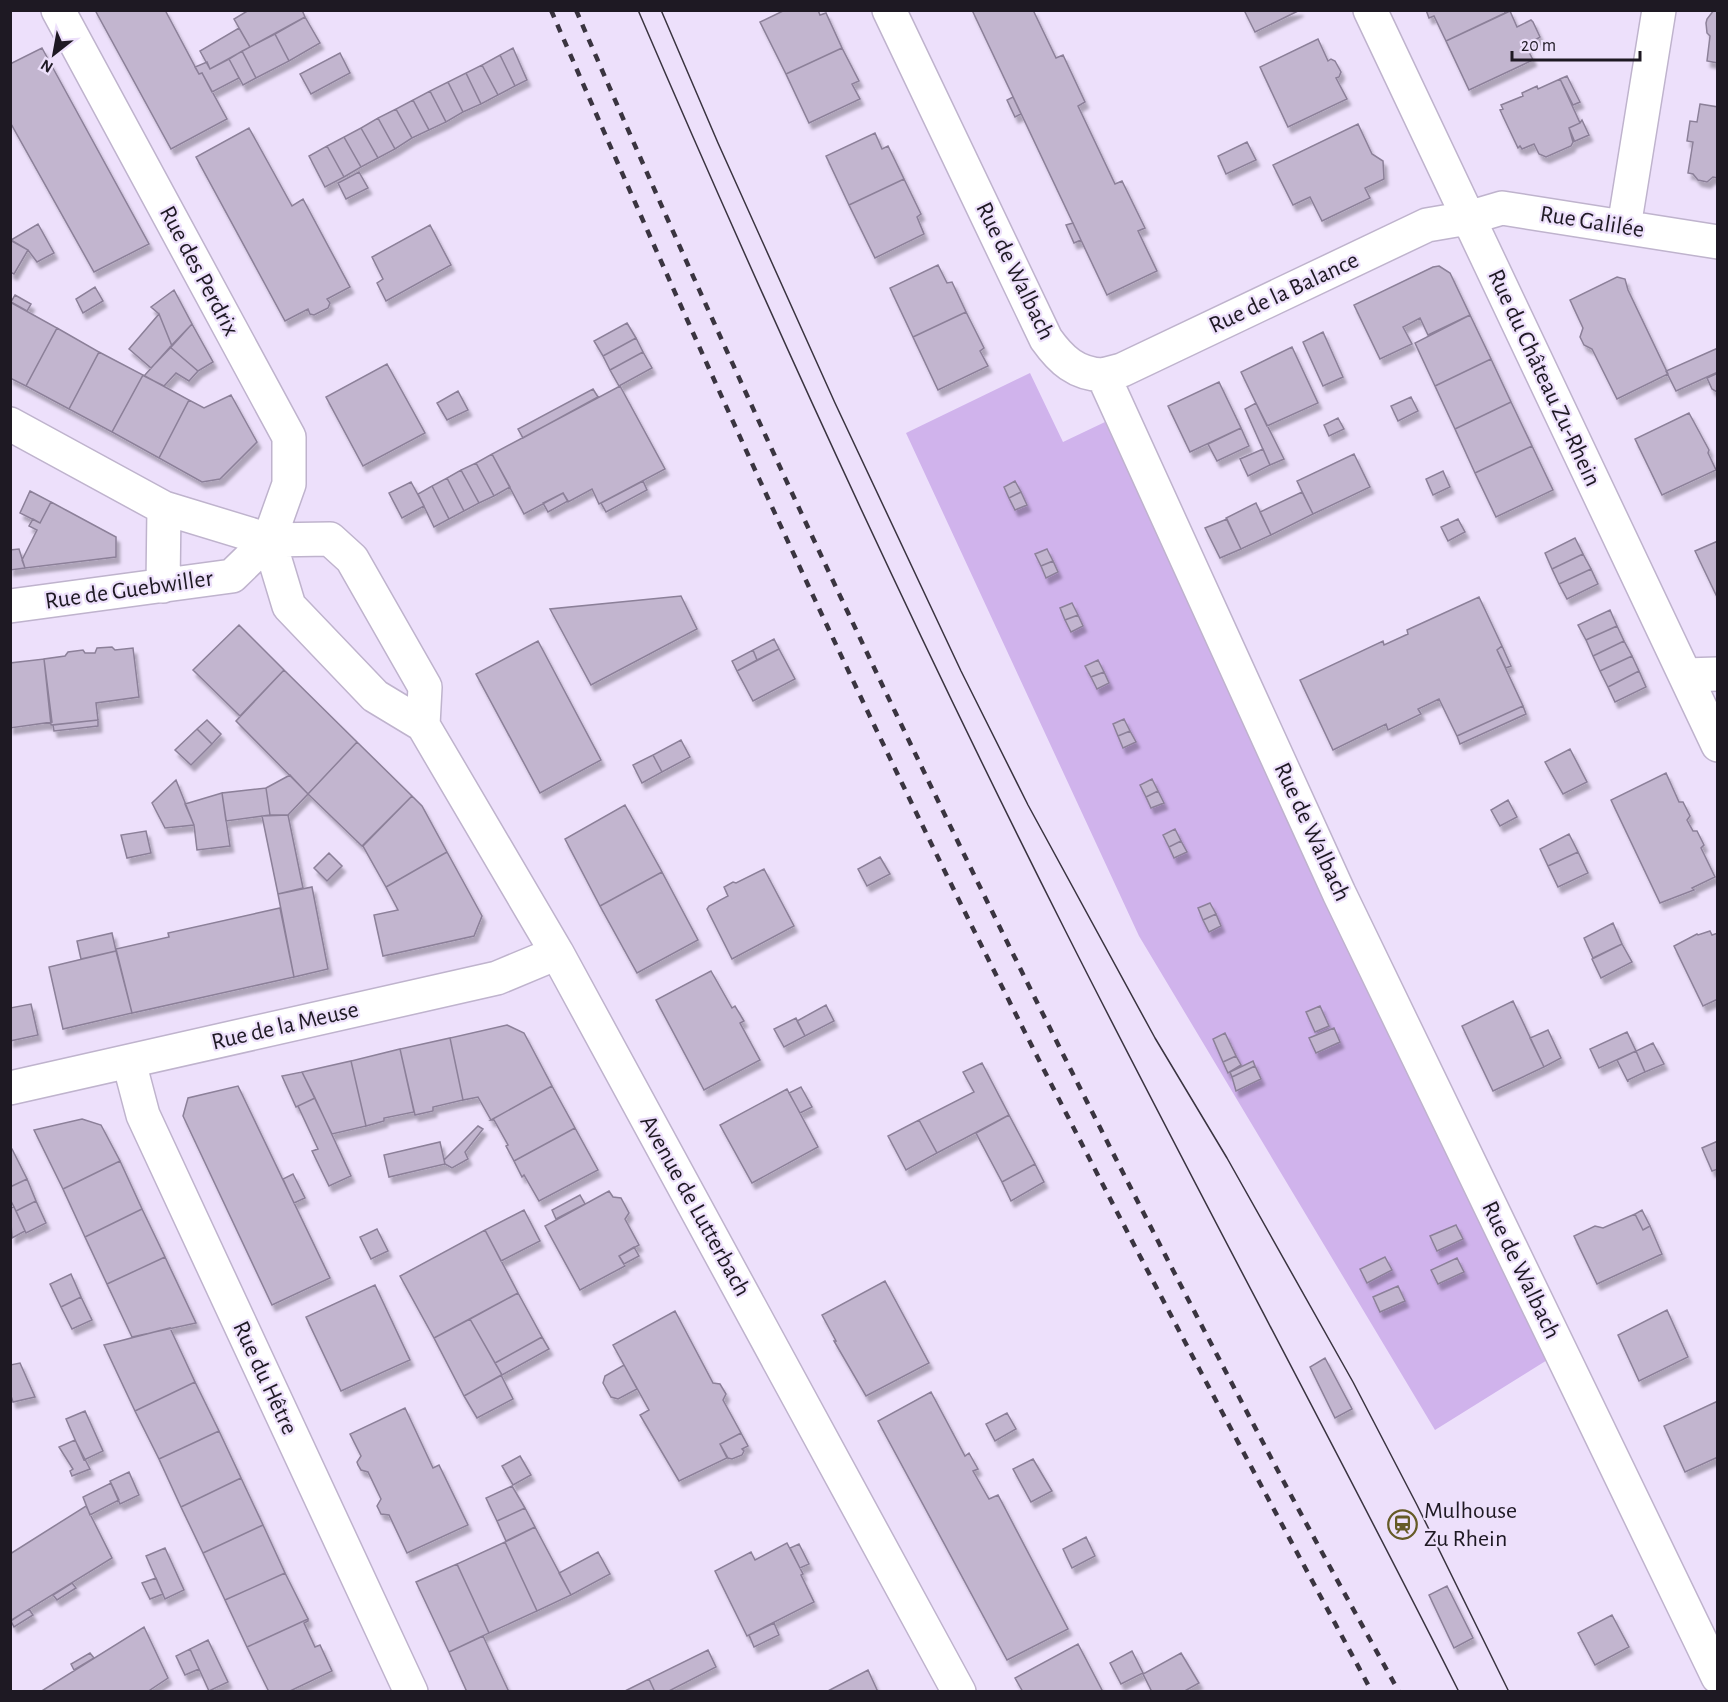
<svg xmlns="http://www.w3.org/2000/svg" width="1728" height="1702" font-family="'Alegreya Sans',sans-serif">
  <defs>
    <filter id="shadow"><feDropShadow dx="3.5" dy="6" stdDeviation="1.5" flood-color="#0004"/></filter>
  </defs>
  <rect width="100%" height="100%" fill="#ede0fb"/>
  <path fill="#d0b3ec" d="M1030,373L1063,442L1105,422L1444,1149L1552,1357L1435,1430L1139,936L906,433Z"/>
  <path fill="#c2b5cf" stroke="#8c8099" stroke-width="1.5" filter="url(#shadow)" d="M95,10H165L199,74L202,73L227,119L171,149Z
    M249,10H302L305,17L250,47L234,19Z
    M785,10H818L820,15L826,13L842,48L786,74L760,22Z
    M972,10H1033L1056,58L1063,55L1085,102L1078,106L1115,184L1122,181L1145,228L1138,231L1157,271L1107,295Z
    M1244,10H1300L1255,32Z
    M1426,10H1504L1505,13L1446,41L1434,16L1429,18Z
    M1714,10H1718V63L1707,61L1710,36L1707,33L1706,23L1707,19Z
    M1510,11L1517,27L1531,20L1533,22L1540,37L1526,46L1533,60L1469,90L1446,41Z
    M305,17L320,43L289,61L275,34Z
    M239,28L250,47L210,69L200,51Z
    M275,34L289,61L256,78L242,51Z
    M1318,39L1328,61L1331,59L1335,61L1341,72L1339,77L1336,78L1347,99L1288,127L1260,67Z
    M42,48L149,244L94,272L10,122V64Z
    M513,48L527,80L515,86L500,55Z
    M842,48L859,81L852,84L860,99L809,123L786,74Z
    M242,51L256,78L243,85L229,59Z
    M340,53L350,73L311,94L300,74Z
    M500,55L515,86L498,95L482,65Z
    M229,59L239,78L212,92L202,73L199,74L195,67L207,62L210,69Z
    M482,65L498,95L481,104L466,73Z
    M466,73L481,104L463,112L448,82Z
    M1567,76L1580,102L1573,105L1560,79Z
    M1560,79L1580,123L1569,128L1574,140L1571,146L1546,157L1539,154L1534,144L1522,149L1520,146L1518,148L1500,110L1503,109L1501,105L1523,96L1522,93L1537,86L1538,89Z
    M448,82L463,112L446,122L430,91Z
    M430,91L446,122L429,130L413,100Z
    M1013,97L1021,114L1015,117L1007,100Z
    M413,100L429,130L412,138L396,109Z
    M1700,104L1718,107V178L1713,177L1707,182L1698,180L1693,174L1688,173L1693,142L1687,141L1690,121L1697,122Z
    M396,109L412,138L395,149L378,118Z
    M378,118L395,149L378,158L361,128Z
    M1582,120L1589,135L1573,142L1569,128L1580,123Z
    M1358,124L1372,154L1383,161L1384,179L1365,188L1370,198L1322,221L1310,197L1293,205L1273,165Z
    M249,128L292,206L303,199L350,287L327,299L330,303L328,308L314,315L310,314L308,309L285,321L196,157Z
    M361,128L378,158L361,167L344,137Z
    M875,133L882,149L888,146L904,179L849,205L826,156Z
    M344,137L361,167L344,177L327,146Z
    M1247,142L1256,160L1226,174L1218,156Z
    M327,146L344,177L325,187L309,156Z
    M359,172L368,188L346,199L338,183Z
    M904,179L921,214L917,217L924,234L875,258L849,205Z
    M1073,223L1081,240L1074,243L1066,225Z
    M38,224L54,253L37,262L28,250L11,240Z
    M430,225L451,265L386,301L377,283L383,279L372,257Z
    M10,240L28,250L14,274L10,272Z
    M938,265L947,283L952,282L966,312L913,337L890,288Z
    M1439,266L1450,273L1470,315L1428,335L1420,318L1403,327L1412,344L1380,359L1354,305L1433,267Z
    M1617,277L1625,279L1628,290L1668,374L1617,399L1592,349L1584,345L1580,337L1583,328L1570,300Z
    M95,287L103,301L83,313L76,299Z
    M174,290L192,324L172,346L159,314L151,307Z
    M15,295L31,304L27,311L11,302Z
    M10,302L57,328L26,386L10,378Z
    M966,312L984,348L980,351L988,366L938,390L913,337Z
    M159,314L172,346L151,368L129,349Z
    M1470,315L1491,359L1435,386L1415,343Z
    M627,323L636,338L603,356L594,341Z
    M192,324L213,362L198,371L170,347Z
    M57,328L99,352L69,409L26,386Z
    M1323,332L1343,377L1323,386L1303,342Z
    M636,338L643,352L610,370L603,356Z
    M170,347L198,371L189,381L176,373L164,386L144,376Z
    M1292,347L1318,403L1267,426L1241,372Z
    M1718,348V372L1676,391L1666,371Z
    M99,352L143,375L112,432L69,409Z
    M643,352L652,368L619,386L610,370Z
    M1491,359L1511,402L1455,429L1435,386Z
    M387,364L425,433L363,466L326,397Z
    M1718,373V392H1717L1712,389L1707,378Z
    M143,375L189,400L159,458L112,432Z
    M1219,382L1241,428L1190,452L1168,406Z
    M620,386L665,469L599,504L592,489L568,502L563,493L524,514L492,454Z
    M593,389L598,397L523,438L518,429Z
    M458,391L468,410L447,420L437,403Z
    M231,395L257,442L220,479L202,482L159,458L189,400L204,408Z
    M1411,397L1418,411L1398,421L1391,406Z
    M1511,402L1532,446L1475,473L1455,429Z
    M1256,403L1284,459L1270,465L1245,409Z
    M1689,413L1709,450L1708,453L1716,470L1662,495L1635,439Z
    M1338,418L1344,429L1329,436L1324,425Z
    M1241,428L1249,446L1217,461L1208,444Z
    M1532,446L1553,490L1496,517L1475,473Z
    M1263,449L1270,465L1248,476L1240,459Z
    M492,454L510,487L494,496L476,463Z
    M1354,454L1370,487L1313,514L1297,481Z
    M476,463L494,496L479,503L461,470Z
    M461,470L479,503L464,511L447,478Z
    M1443,471L1450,487L1433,495L1426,479Z
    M447,478L464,511L449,519L432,486Z
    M643,481L647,490L606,512L601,503Z
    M1015,481L1021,492L1009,498L1004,487Z
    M411,482L424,506L402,518L389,493Z
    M432,486L449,519L434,527L418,494Z
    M30,491L51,502L40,523L20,513Z
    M1021,492L1027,505L1015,510L1009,498Z
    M1302,492L1313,514L1271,535L1260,512Z
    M563,493L568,501L548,512L543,503Z
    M51,502L116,537V557L25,568L22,560L37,530L29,526L33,519L40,523Z
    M1256,503L1271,535L1241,549L1226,518Z
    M1227,519L1241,549L1220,558L1205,528Z
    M1458,519L1465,532L1448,541L1441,527Z
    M1575,538L1583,554L1552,569L1545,553Z
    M1718,541V599L1695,551Z
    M19,549L25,568L10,570V550Z
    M1047,549L1053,561L1041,566L1035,554Z
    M1583,554L1591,569L1559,584L1552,569Z
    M1053,561L1058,572L1046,578L1041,566Z
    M1591,569L1598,584L1567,599L1559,584Z
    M681,596L697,629L591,685L550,609Z
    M1479,597L1502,646L1497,650L1523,706L1457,736L1439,699L1418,709L1421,714L1388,730L1386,724L1333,750L1300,680L1383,641L1384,645L1408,634L1407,630Z
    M1072,603L1078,615L1065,620L1060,608Z
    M1610,610L1617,626L1586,640L1578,625Z
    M1078,615L1083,626L1071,632L1065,620Z
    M239,625L284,670L240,716L193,670Z
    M1617,626L1624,641L1593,656L1586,640Z
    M774,639L779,649L757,660L753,650Z
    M538,641L601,760L540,793L476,674Z
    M1624,641L1632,656L1600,671L1593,656Z
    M1502,646L1511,666L1506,668L1497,650Z
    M112,647L115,650L133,648L139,697L96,703L98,720L51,725L44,659L65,656L68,652L83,650L85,653H95L97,648Z
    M779,649L795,679L753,701L737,671Z
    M753,650L757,660L737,671L732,661Z
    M1632,656L1639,671L1608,687L1600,671Z
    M44,659L52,722L10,728V663Z
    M1098,660L1104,672L1091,677L1085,666Z
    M284,670L357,742L308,794L236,721Z
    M1639,671L1646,687L1615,702L1608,687Z
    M1104,672L1109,683L1097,689L1091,677Z
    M1523,706L1526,714L1460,744L1457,736Z
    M1124,719L1130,731L1118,736L1113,724Z
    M98,720V726L54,731L53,725Z
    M207,720L221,734L212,744L197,729Z
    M197,729L212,744L191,765L175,750Z
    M1130,731L1136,742L1123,748L1118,736Z
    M681,740L690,757L662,772L653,755Z
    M357,742L412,796L362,846L308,794Z
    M1570,749L1587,782L1563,794L1545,762Z
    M653,755L662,772L642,783L633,765Z
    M1666,773L1679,802H1683L1690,816L1687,820L1693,831H1697L1704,845L1701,848L1715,877L1692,888L1694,890L1660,903L1611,800Z
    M290,775L308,794L288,815H270L266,788Z
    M1152,779L1158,791L1146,797L1140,785Z
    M176,780L194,825L165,828L152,803Z
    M266,788L270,815L226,821L222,793Z
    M1158,791L1164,803L1151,808L1146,797Z
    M222,793L230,846L197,850L194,825L185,804Z
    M412,796L422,806L447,852L386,887L363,846Z
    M1508,800L1517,817L1500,826L1491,810Z
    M625,805L662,872L600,906L565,839Z
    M288,815L303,888L278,894L262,816Z
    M1175,829L1181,841L1169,847L1163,835Z
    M146,831L151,853L127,858L121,835Z
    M1569,834L1578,852L1548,866L1540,849Z
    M1181,841L1187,852L1174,858L1169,847Z
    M447,852L482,916L474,936L383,956L374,915L398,910L386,887Z
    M1578,852L1588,873L1558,887L1548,866Z
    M329,853L342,866L327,881L314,868Z
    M880,857L890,874L867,886L858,869Z
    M764,869L794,926L732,959L707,909L709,906L728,896L724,887L733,882L736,883Z
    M662,872L698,940L637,973L600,906Z
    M312,887L328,969L294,977L278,894Z
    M1210,903L1216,914L1203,920L1198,908Z
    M280,908L294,977L132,1013L116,949L169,937L168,933Z
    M1216,914L1221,926L1209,932L1203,920Z
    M1613,923L1622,944L1593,958L1584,938Z
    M1710,931L1712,935L1718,933V999L1703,1006L1674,946L1697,934L1698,935Z
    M112,933L116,951L81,959L77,941Z
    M1622,944L1632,962L1601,978L1592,959Z
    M116,951L132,1013L63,1029L49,967Z
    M711,971L732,1008L735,1006L744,1021L740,1023L760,1060L704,1090L656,1000Z
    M1513,1001L1544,1067L1493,1091L1462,1026Z
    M31,1004L38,1035L10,1041V1008Z
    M826,1005L834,1021L805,1036L797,1021Z
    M1320,1006L1329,1026L1315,1032L1306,1012Z
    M796,1018L805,1036L784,1047L774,1029Z
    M507,1025L524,1033L552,1086L491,1120L478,1097L463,1100L450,1038Z
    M1334,1028L1340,1042L1316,1053L1309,1038Z
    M1548,1030L1561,1058L1544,1067L1530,1038Z
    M1627,1032L1636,1051L1599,1068L1590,1049Z
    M1225,1033L1236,1056L1223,1062L1213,1039Z
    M450,1038L463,1100L433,1107V1111L415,1115L400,1049Z
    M1653,1043L1664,1064L1645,1072L1636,1051Z
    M400,1049L414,1112L384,1118V1121L366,1126L351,1061Z
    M1636,1051L1645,1072L1628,1080V1082L1617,1060Z
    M1236,1056L1241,1065L1228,1073L1223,1062Z
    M351,1061L366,1126L332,1134L302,1072Z
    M1253,1061L1255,1066L1232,1077L1230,1072Z
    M982,1063L1009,1115L937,1153L919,1120L974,1092L963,1072Z
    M1255,1066L1261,1079L1236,1091L1232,1077Z
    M302,1072L315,1098L296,1107L282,1076Z
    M238,1086L330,1278L272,1305L183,1116L188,1098Z
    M552,1086L575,1128L514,1161L506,1146L508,1145L494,1120H491Z
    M801,1087L812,1107L800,1113L789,1093Z
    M787,1089L818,1147L752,1183L720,1125Z
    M315,1098L351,1176L329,1186L312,1151L318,1149L298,1106Z
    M1009,1115L1035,1164L1002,1182L976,1133Z
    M82,1119L101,1125L120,1161L63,1189L34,1130Z
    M919,1120L937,1153L906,1170L888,1136Z
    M478,1126L483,1129L465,1152L468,1159L452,1168L445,1164L444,1160Z
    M575,1128L598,1170L539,1201L524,1175L522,1177L514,1161Z
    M1718,1141V1169L1712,1171L1702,1148Z
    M440,1142L445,1164L389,1177L384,1155Z
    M10,1149H12L27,1179L10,1187Z
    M120,1161L142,1209L85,1237L63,1189Z
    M1035,1164L1044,1182L1011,1201L1002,1182Z
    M293,1174L305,1198L294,1203L283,1179Z
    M27,1179L36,1201L16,1211L10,1199V1187Z
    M609,1191L613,1197L621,1198L629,1213L625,1219L639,1245L619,1256L625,1266L580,1290L545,1226Z
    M580,1195L585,1204L556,1219L552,1210Z
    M36,1201L46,1223L26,1233L16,1211Z
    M14,1207L25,1231L12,1238L10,1208Z
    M142,1209L165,1257L107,1284L85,1237Z
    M524,1210L540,1241L501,1261L485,1230Z
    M1642,1210L1650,1226L1643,1230L1635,1214Z
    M1635,1214L1643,1230L1650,1226L1662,1254L1597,1284L1574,1236L1595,1226L1603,1228Z
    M1456,1225L1463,1239L1437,1251L1430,1236Z
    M377,1229L388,1251L371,1259L360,1237Z
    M485,1230L518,1293L434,1338L400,1276Z
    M634,1247L639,1256L624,1264L619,1256Z
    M165,1257L196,1323L132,1337L107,1284Z
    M1385,1257L1392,1270L1367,1283L1360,1269Z
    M1457,1258L1464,1272L1438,1284L1431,1270Z
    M71,1274L81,1297L61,1307L50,1284Z
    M885,1281L929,1363L866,1396L834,1341H836L822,1315Z
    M375,1285L410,1360L341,1391L306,1317Z
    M1398,1286L1405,1301L1380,1312L1373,1297Z
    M518,1293L542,1337L495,1363L470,1319Z
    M81,1297L92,1320L72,1329L61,1307Z
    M1667,1310L1688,1357L1639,1381L1618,1335Z
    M675,1311L713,1383L720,1384L726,1394L723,1400L741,1433L720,1444L727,1458L679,1481L640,1415L649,1410L613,1345Z
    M470,1319L502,1375L464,1396L434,1338Z
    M170,1328L195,1382L135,1411L104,1345Z
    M542,1337L549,1349L502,1375L495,1363Z
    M1325,1358L1352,1409L1335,1418L1310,1367Z
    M20,1363L35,1397L13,1402L10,1393V1365Z
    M624,1365L637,1389L618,1399L611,1397L603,1383L605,1376Z
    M501,1375L513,1399L477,1418L464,1396Z
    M195,1382L219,1431L159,1459L135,1411Z
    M931,1392L965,1456L969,1453L978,1469L973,1471L989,1499L998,1495L1068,1629L1007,1660L878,1421Z
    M1718,1401V1457L1685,1472L1664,1426Z
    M405,1408L433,1468L439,1465L468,1525L407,1553L389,1515L381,1514L377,1506L381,1499L368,1472L361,1470L358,1465L357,1462L361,1456L350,1434Z
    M85,1411L103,1451L84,1460L66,1419Z
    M1007,1413L1016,1429L995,1441L986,1424Z
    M219,1431L241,1478L181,1507L159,1459Z
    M741,1433L748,1446L742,1449L744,1451L742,1455L732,1459L728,1458L720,1444Z
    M75,1440L90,1469L72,1476L70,1471L73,1469L59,1447Z
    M520,1456L531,1475L513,1485L502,1466Z
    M1033,1459L1052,1491L1031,1502L1013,1469Z
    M129,1472L139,1495L120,1504L110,1481Z
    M241,1478L263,1525L203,1553L181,1507Z
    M111,1483L119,1500L90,1515L83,1497Z
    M512,1486L525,1508L497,1521L486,1498Z
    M86,1506L112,1558L10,1621V1554Z
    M525,1508L535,1527L506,1541L497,1521Z
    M263,1525L285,1573L225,1600L203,1553Z
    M535,1527L571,1595L537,1611L505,1542Z
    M1086,1537L1095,1556L1072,1568L1063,1549Z
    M505,1542L537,1611L489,1633L457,1564Z
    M787,1543L803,1574L801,1575L814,1602L747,1636L715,1571L751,1552L755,1560Z
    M799,1544L809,1564L800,1568L790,1548Z
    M165,1548L184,1590L165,1599L146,1556Z
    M598,1552L610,1574L571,1595L559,1573Z
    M457,1564L489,1633L449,1652L416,1582Z
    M285,1573L308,1619L247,1647L225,1600Z
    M156,1578L163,1594L150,1599L142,1583Z
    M72,1583L76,1588L57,1600L53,1595Z
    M1447,1586L1473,1638L1454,1648L1429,1595Z
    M29,1609L33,1615L14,1627L11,1621Z
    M1612,1615L1629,1647L1595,1665L1578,1633Z
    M308,1619V1621L304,1623L315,1647L320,1645L332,1671L288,1692H269L247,1647Z
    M774,1623L779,1635L754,1647L749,1635Z
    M144,1627L168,1678L147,1692H40Z
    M483,1636L509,1692H467L449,1652Z
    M208,1640L228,1682L209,1691L190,1649Z
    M1078,1644L1103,1692H1023L1015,1678Z
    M190,1649L199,1669L185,1675L176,1656Z
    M708,1650L716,1667L667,1692H655L649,1679Z
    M1132,1651L1143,1673L1121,1684L1110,1663Z
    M90,1653L94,1658L74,1670L71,1664Z
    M1181,1653L1199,1683L1183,1692H1152L1143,1674Z
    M868,1670L878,1692H826Z
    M649,1679L655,1692L625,1691Z"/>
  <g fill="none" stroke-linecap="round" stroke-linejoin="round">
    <defs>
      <path id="minor" d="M889,10L1046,339C1061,360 1076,374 1103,375L1339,893L1718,1677
        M1370,10L1718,745
        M1624,227L1659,10
        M1103,375L1122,370L1427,225L1468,218L1502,208L1718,242
        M10,424L164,508L269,540L330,539L352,559L425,687L423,725
        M269,540L289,606L375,696L423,725L557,953L959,1692
        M163,586L164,508
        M10,606L232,576L269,540L289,484V437L58,10
        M1685,675L1718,674
        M129,1062L143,1115L411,1692
        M10,1088L497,978L557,953"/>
    </defs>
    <use href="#minor" stroke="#bfb3cd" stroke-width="36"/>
    <use href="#minor" stroke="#fff" stroke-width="33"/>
    <path stroke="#3a3440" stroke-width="1.5" d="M638,10C772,322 913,629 1066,932C1194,1186 1331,1437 1459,1692
      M661,10L718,143L835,403L961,671L1028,805L1155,1038L1227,1158L1353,1382L1417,1505L1509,1692"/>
    <path stroke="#3a3440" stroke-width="4.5" stroke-dasharray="8 8" stroke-linecap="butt" d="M551,10C667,278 786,544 913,806C1058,1106 1214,1399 1372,1692
      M576,10C787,500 1019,981 1268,1452C1310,1532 1355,1612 1399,1692"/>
  </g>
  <defs>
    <symbol id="station-ring" viewBox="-11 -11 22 22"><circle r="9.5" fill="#ede0fb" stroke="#655a26" stroke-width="1.5"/><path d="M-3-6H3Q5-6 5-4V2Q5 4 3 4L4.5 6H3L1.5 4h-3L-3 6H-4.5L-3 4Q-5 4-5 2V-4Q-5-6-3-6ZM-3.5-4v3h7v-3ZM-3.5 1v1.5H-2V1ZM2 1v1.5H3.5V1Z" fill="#655a26"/></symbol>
  </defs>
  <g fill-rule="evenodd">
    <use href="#station-ring" x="1386" y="1508" width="33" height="33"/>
  </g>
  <g text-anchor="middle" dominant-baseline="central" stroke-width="4.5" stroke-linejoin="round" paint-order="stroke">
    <g font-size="24" fill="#1e1923" stroke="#ede0fb">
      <text transform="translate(1592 222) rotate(9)">Rue Galilée</text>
      <text transform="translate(199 271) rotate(62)">Rue des Perdrix</text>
      <text transform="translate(1015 271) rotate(64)">Rue de Walbach</text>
      <text transform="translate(1284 293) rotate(-25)">Rue de la Balance</text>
      <text transform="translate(1544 378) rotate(65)">Rue du Château Zu-Rhein</text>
      <text transform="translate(129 590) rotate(-8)">Rue de Guebwiller</text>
      <text transform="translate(1312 832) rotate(65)">Rue de Walbach</text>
      <text transform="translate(285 1026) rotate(-13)">Rue de la Meuse</text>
      <text transform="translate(695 1206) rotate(61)">Avenue de Lutterbach</text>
      <text transform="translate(1521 1270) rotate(64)">Rue de Walbach</text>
      <text transform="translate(265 1378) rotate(65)">Rue du Hêtre</text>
    </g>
    <g font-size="24" fill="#1e1923" stroke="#ede0fb" text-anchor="start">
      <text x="1424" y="1511">Mulhouse<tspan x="1424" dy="28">Zu Rhein</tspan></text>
    </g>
  </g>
  <rect width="1728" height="1702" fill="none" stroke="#1e1923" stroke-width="24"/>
  <g transform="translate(54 54) rotate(211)" stroke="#ede0fb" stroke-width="4.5" paint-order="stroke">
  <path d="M0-4.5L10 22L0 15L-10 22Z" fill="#1e1923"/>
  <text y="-9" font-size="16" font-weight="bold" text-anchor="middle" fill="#1e1923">N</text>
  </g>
  <path d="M1512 51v9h128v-9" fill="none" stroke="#1e1923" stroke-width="3"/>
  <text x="1521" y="51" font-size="18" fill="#1e1923" stroke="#ede0fb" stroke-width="4.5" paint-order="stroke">20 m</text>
</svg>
